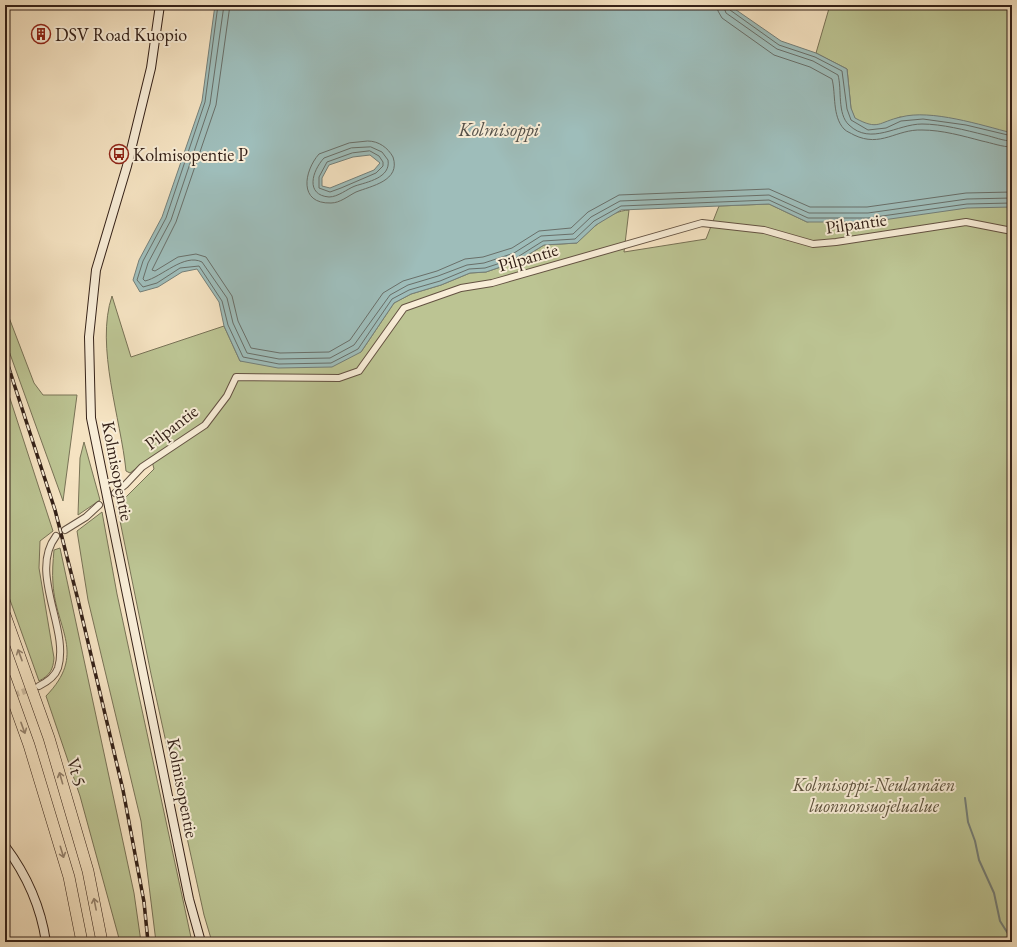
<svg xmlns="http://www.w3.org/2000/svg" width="1017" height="947" font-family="'EB Garamond',serif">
  <rect width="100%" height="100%" fill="#f5e3c2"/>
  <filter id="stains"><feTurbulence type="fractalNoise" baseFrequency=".005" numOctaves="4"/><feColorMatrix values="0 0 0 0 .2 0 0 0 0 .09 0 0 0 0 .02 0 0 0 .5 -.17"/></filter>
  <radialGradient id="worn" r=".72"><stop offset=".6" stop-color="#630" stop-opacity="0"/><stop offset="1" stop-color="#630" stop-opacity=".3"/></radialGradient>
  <path fill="#bcc493" stroke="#787256" d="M830,5H1012V134L900,117L885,124L869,126L855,119L851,109L847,69L816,53Z
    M1012,180V942H212L204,915L151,674L117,506L154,469L151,457L130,473L126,471C121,419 95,346 112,296L131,357L224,326L240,361L361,352L394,303L411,294L441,285L470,273L486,272L518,261L544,245L577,243C591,229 609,211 629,210L624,252L706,239L719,206L769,204L807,222Z
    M5,307L34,383L43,395H77L63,501L5,340Z
    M5,383L53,531L40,541L39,568L54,658C53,670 50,675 39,681L5,586Z
    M84,442L100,500L78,515L80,458Z
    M102,512L117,594L192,942H156L141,821L88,600L77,531Z
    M60,548L134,893L141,942H120L80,796L46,696C87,654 56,630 53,584C52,573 53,561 54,550Z"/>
  <path fill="#9ebdba" stroke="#747f79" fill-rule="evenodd" d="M215,5H729L781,41L816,53L847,69L851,108L855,118C879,131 878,122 901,117C931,109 981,125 1012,133V207L967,208L869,222H807L769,204L621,210L596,225L577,243L544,245L518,261L486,272L470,273L441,285L411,294L394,303L361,352L332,367L278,368L240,361L224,326L219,302L197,269L182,272L158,287L140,292L133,280L139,260L162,217L202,101ZM370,155L380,163L374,170L330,188L322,186V178L329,165L353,157Z"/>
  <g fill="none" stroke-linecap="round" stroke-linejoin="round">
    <path stroke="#696f69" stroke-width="1" d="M218,5L205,102L166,218L143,261L137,280L143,287L157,283L180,268L199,266L222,301L228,325L243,357L279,364L331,363L358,349L392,299L409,290L440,281L469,269L485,268L516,258L543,241L575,239L594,221L621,206L769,200L808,218H868L967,204L1012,203
      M224,5L210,104L171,220L148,263L143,279L145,281C162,277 184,253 202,262L227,298L233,323L247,353L279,359L330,358L354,345L390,295L408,285L438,276L467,265L484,263L514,253L541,236L573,234L591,217L620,201L769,195L809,213H868L967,199L1012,198
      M230,5L216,105L176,222L152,270L155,271L178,257L196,254L206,257L232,296L238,321L251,348L280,353L329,352L350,340L383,293L403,281L437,271L465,259L483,257L512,248L539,231L571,228L588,212L619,195L769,189L810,207H867L966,193L1012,192
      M717,5L718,11L722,18L774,55L810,67L832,79C836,94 832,116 844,129C847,132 851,133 854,135C881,148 896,129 922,130C942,130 963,136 982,141C992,143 1002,147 1012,147
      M723,5L726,13L777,49L813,61L838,75C842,89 837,114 849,125C871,146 897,124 922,124C942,124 965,130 985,135C994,137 1003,141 1012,141
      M728,5L730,10L779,45L815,57L842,71L847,109L851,120L868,130L886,128L901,121L923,119L966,125L1012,136
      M368,141C379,141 388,148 393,157C401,181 371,186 356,192C348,196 340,203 331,203C298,204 304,171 319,154L349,143Z
      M371,147L382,152L388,160C391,178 367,182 355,186C347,189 338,197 329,197C305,195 312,171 324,158L351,148Z
      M370,151L379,156L383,162V166L376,173L341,188L330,192L319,188V177L327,162L352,153Z"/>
    <path stroke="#747f79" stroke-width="2" d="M965,798L968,822L975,841L979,860L994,893L1000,921L1012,940"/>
    <path stroke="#cebca0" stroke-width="6" stroke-dasharray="6 3" stroke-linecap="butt" d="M5,698L34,688"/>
    <defs>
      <path id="minor" d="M115,493L125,485L142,467L205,425L227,396L236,377L339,378L359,371L404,308L461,288L492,283L702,223L764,230L813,244L836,242L966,222L1012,231
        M65,530L86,517L99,505
        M39,686C47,682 55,677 58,668C70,629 28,573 56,536"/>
      <path id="secondary" d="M160,5L151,68L127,166L96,270L89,337L91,418L189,899L201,942
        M5,846C26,874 41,908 46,942"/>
      <path id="motorway" d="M5,615L49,738L88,871L102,942
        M5,678L29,745L69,877L82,942"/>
    </defs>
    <use href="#minor" stroke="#645242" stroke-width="8"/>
    <use href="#secondary" stroke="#342118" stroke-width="10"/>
    <use href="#motorway" stroke="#342118" stroke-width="12"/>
    <use href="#minor" stroke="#f8edd7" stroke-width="6"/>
    <use href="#secondary" stroke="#f8edd7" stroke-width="8"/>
    <use href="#motorway" stroke="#f5e3c2" stroke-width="11"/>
    <defs>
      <path id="rail" d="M5,356L55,510L78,600L123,790L144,902L148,942"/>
    </defs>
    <use href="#rail" stroke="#342118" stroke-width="3.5"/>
    <use href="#rail" stroke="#f8edd7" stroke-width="2" stroke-dasharray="6" stroke-linecap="butt"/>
  </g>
  <defs><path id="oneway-shaft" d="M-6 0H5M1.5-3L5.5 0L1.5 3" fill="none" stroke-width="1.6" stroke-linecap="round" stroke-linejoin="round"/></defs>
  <g stroke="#94826d">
    <use href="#oneway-shaft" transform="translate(20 655) rotate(-110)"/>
    <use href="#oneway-shaft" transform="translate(23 728) rotate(70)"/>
    <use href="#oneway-shaft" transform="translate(61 778) rotate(-106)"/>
    <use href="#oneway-shaft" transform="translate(62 852) rotate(73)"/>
    <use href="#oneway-shaft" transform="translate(95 904) rotate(-101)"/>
  </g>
  <defs>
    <symbol id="building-ring" viewBox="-11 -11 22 22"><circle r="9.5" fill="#f8edd7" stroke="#8f2418" stroke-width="1.5"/><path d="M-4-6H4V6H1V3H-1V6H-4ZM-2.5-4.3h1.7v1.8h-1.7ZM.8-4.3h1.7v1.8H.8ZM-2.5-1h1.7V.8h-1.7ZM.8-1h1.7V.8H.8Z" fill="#8f2418"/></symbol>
    <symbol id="bus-ring" viewBox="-11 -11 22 22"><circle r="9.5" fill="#f8edd7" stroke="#8f2418" stroke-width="1.5"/><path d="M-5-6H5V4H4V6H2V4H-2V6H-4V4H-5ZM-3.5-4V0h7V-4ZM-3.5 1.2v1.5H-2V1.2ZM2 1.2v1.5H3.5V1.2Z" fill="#8f2418"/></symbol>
  </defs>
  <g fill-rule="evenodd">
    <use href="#building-ring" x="30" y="23" width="22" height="22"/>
    <use href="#bus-ring" x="108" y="143" width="22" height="22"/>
  </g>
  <g text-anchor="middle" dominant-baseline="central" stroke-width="4" stroke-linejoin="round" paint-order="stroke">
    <g font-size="18" fill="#342118" stroke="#f8edd7" text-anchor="start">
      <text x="55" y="34">DSV Road Kuopio</text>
      <text x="133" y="154">Kolmisopentie P</text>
    </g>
    <g font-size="18" fill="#342118" stroke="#f8edd7">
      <text transform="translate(856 223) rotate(-8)">Pilpantie</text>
      <text transform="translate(528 257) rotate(-16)">Pilpantie</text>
      <text transform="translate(171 427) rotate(-37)">Pilpantie</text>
      <text transform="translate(118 471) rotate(79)">Kolmisopentie</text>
      <text transform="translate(77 772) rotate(74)">Vt 5</text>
      <text transform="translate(183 788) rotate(79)">Kolmisopentie</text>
    </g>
    <g font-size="18" font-style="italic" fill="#5d523d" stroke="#f8edd7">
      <text x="874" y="784">Kolmisoppi-Neulamäen<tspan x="874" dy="21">luonnonsuojelualue</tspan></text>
    </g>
    <g font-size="19" font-style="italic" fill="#545049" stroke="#f8edd7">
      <text x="499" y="129">Kolmisoppi</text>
    </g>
  </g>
  <rect width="1017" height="947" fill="none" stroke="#f5e3c2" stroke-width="20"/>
  <rect x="6" y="6" width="1005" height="935" fill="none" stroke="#342118" stroke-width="2"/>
  <rect x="10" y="10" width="997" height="927" fill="none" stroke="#342118"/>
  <rect width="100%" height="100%" filter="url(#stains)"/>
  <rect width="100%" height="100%" fill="url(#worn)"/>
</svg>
